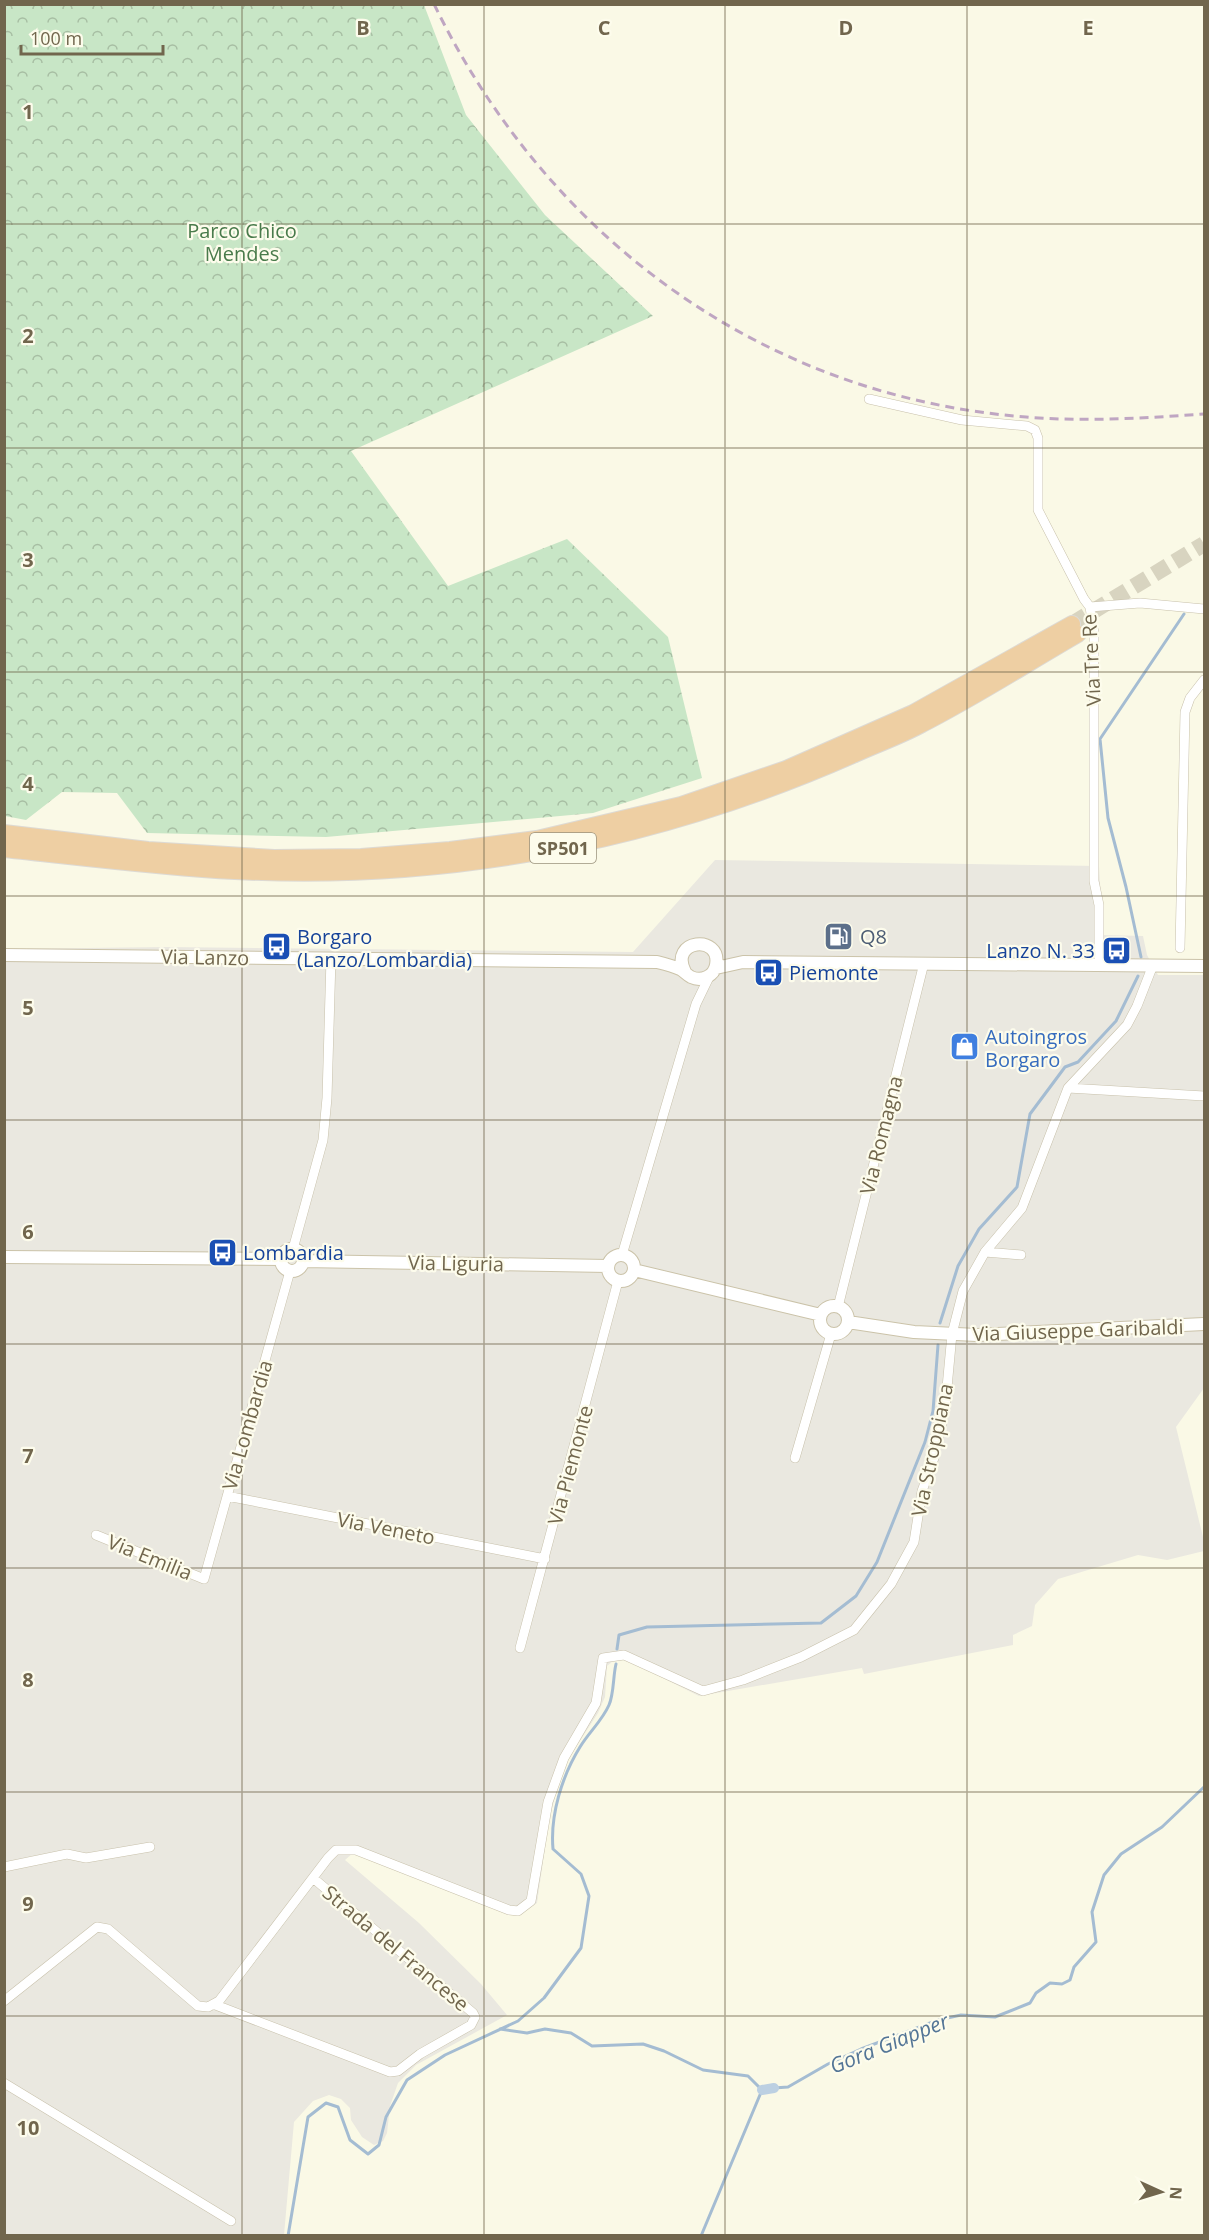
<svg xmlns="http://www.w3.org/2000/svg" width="1209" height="2240" font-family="'Open Sans',sans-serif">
  <defs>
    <pattern id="park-crowns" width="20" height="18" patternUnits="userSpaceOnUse" patternTransform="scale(1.5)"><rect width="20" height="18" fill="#c8e6c6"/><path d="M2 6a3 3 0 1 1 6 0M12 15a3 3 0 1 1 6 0" fill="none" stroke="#a7bea3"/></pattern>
  </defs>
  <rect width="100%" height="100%" fill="#faf9e6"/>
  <path fill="#eae8e0" d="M715,860L1099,866L1103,935L1143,936L1147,955L1158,975H1204V1388L1176,1427L1204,1541V1551L1167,1560L1138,1555L1058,1579L1035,1605L1032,1626L1013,1635V1645L864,1674L862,1668L699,1696L627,1660L620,1658L613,1661L607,1666L605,1697L598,1713L563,1767L549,1820L537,1903L522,1913L353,1853L345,1860L419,1923L481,1984L507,2015L416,2065L398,2083L390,2106L387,2133L383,2141L374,2145L362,2137L351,2120L350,2108L341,2099L329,2095L313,2101L294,2122L284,2235H5L4,949L167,947L633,952Z"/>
  <path fill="url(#park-crowns)" d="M4,5H424L466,115L545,215L653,316L351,451L448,586L567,539L668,637L702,778L593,813L326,837L147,833L117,793L62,792L26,820L5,816Z"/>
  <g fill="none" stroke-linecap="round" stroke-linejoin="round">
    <path stroke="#a4bcd2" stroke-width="3" d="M1141,957L1126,887L1108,818L1100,739L1184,614
      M940,1323L958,1266L979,1229L1017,1187L1030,1114L1065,1067L1078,1062L1116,1021L1138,976
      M617,1649L619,1635L647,1627L821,1623L856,1596L877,1562L925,1442L933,1411L938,1345
      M500,2029L527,2033L545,2029L571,2033L592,2046L643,2044L664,2051L703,2070L748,2076L762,2090L701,2236
      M774,2088L788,2087L828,2064L861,2049L938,2020L961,2015L995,2017L1030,2003L1036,1993L1050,1983L1062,1984L1070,1980L1074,1967L1096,1942L1092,1912L1104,1875L1121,1854L1162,1827L1204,1787
      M288,2236L308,2117L326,2103L338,2107L350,2140L368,2154L379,2145L386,2117L407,2080L445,2055L518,2021L544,1998L581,1948L589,1896L581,1874L553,1849C550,1815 562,1776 580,1747C589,1732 602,1721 609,1705C614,1694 613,1676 616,1664"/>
    <path stroke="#bcd0e2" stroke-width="10" d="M762,2090L774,2088"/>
    <path stroke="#d8d4c0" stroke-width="16" stroke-dasharray="16 8" stroke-linecap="butt" d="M1072,624L1204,544"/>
    <defs>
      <path id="street" d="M869,399L962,420L1027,426L1035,430L1038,438V510L1084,599L1090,607L1094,633V881L1099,905V965
        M1090,607L1140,603L1204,609
        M1180,948L1185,712L1190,698L1204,680
        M1068,1088L1204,1096
        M293,1249L323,1140L327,1098L331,958
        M985,1252L1021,1255
        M622,1255L696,1004L710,975
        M838,1307L924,963
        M795,1458L831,1334
        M227,1496L545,1559
        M96,1535L204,1579L290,1271
        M520,1648L618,1281
        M4,1867L67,1854L86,1858L150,1847
        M4,2001L97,1927L108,1929L198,2006L208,2007L219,2001L328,1858L336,1850H356L509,1910L518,1911L531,1901L548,1802L564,1758L596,1703L603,1658L624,1655L703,1691L743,1680L801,1657L854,1630L891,1584L914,1542L922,1491L934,1458L945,1409L952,1334L963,1291L985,1252L1022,1208L1068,1088L1127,1025L1137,1006L1153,965
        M213,2004L390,2072L398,2071L420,2054L471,2025L475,2017L473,2013L313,1878
        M4,2083L231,2221"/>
      <path id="secondary" d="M4,955L657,962C665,964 673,966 680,969C684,971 687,975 691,977C702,982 714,976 716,965C722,934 668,939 685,972
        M716,968L743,962L1204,966
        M281 1260a11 11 0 1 1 22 0a11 11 0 1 1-22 0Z
        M608 1268a13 13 0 1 1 26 0a13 13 0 1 1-26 0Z
        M4,1257L281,1259
        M303,1261L608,1266
        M634,1270L821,1315
        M820 1320a14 14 0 1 1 28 0a14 14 0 1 1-28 0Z
        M848,1322L914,1332L977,1335L1204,1324"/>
      <path id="highway" d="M4,833L148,850L274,858L361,857L450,850L537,839L681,805L786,769L913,713L1072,624
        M4,849C81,857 158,867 235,871C449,882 658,841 855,754C877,744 900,736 922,724C975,697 1026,664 1078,634"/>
    </defs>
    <use href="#street" stroke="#c8c1ab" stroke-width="10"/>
    <use href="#secondary" stroke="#cbc3a9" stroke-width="14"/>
    <use href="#highway" stroke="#dddad4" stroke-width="18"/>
    <use href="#street" stroke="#fff" stroke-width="9"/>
    <use href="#secondary" stroke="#fff" stroke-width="12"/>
    <use href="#highway" stroke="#eecfa3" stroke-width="16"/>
    <path stroke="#bfa6c2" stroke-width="3" stroke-dasharray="9 6" stroke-linecap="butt" d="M434,4C548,239 764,397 1026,417C1086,422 1145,418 1204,414"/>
  </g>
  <path fill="none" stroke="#71664d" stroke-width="1.5" stroke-opacity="0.55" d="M242,4V2236M484,4V2236M725,4V2236M967,4V2236M4,224H1204M4,448H1204M4,672H1204M4,896H1204M4,1120H1204M4,1344H1204M4,1568H1204M4,1792H1204M4,2016H1204"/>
  <defs>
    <symbol id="fuel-square" viewBox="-11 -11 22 22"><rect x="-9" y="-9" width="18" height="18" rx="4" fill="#5c6f8a" stroke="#fdfcec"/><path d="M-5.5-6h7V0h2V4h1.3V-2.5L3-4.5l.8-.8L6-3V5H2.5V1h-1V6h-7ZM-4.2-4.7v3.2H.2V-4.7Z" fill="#fff"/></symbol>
    <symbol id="bus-square" viewBox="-11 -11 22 22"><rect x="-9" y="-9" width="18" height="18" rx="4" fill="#1a4fb4" stroke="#fdfcec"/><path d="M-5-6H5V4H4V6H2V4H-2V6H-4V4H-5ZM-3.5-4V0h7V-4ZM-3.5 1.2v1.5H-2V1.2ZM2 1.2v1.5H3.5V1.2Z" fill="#fff"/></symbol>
    <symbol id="shop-square" viewBox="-11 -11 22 22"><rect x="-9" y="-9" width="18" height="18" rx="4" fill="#3f7fe0" stroke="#fdfcec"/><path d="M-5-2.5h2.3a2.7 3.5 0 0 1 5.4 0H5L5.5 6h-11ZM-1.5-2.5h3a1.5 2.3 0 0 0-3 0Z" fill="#fff"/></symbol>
  </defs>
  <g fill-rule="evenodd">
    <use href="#fuel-square" x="822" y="920" width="33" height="33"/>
    <use href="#bus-square" x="260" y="930" width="33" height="33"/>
    <use href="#bus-square" x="1100" y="934" width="33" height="33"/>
    <use href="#bus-square" x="752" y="956" width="33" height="33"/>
    <use href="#shop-square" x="948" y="1030" width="33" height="33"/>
    <use href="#bus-square" x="206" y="1236" width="33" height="33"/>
  </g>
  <g text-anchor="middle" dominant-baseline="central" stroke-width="4.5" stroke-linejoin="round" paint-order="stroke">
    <rect fill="#fdfcec" stroke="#9b937d" stroke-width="1.5" x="530" y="833" width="66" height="30" rx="4.5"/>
    <g font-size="18" font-weight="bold" fill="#71664d">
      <text x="563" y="848">SP501</text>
    </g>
    <g font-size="20" fill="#497b4b" stroke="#fdfcec">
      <text x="242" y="230">Parco Chico<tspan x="242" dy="23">Mendes</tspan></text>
    </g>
    <g font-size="20" fill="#71664d" stroke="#fdfcec">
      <text transform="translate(1091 660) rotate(-93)">Via Tre Re</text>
      <text transform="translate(205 957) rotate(1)">Via Lanzo</text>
      <text transform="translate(881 1135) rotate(-76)">Via Romagna</text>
      <text transform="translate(456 1263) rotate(1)">Via Liguria</text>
      <text transform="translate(1078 1330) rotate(-2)">Via Giuseppe Garibaldi</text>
      <text transform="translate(247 1425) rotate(-74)">Via Lombardia</text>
      <text transform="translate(932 1450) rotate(-78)">Via Stroppiana</text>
      <text transform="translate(570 1465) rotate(-75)">Via Piemonte</text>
      <text transform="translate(386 1528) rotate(11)">Via Veneto</text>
      <text transform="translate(150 1557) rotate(22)">Via Emilia</text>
      <text transform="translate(396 1948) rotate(40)">Strada del Francese</text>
    </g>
    <g font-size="20" fill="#164399" stroke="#fdfcec" text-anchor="start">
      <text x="297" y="936">Borgaro<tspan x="297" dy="23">(Lanzo/Lombardia)</tspan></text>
      <text x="1095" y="950" text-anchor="end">Lanzo N. 33</text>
      <text x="789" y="972">Piemonte</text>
      <text x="243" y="1252">Lombardia</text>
    </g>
    <g font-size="20" fill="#4e5e75" stroke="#fdfcec" text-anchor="start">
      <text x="860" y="936">Q8</text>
    </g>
    <g font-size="20" fill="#366cbe" stroke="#fdfcec" text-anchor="start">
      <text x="985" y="1036">Autoingros<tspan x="985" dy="23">Borgaro</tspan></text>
    </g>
    <g font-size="21" font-style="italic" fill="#537596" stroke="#fdfcec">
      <text transform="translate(889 2043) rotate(-22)">Gora Giapper</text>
    </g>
  </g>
  <g font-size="20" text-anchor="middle" font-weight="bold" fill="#71664d" stroke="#fdfcec" stroke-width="4.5" stroke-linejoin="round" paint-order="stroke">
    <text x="363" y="35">B</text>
    <text x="604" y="35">C</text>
    <text x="846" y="35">D</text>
    <text x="1088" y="35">E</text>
    <text x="28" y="119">1</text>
    <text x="28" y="343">2</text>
    <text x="28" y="567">3</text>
    <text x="28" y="791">4</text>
    <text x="28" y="1015">5</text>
    <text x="28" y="1239">6</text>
    <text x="28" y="1463">7</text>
    <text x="28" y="1687">8</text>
    <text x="28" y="1911">9</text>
    <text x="28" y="2135">10</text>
  </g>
  <rect width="1209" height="2240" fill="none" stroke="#71664d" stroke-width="12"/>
  <g transform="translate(1161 2192) rotate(94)" stroke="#fdfcec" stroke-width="4.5" paint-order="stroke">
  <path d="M0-4.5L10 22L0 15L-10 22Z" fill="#71664d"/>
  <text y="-9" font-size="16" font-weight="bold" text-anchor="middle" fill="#71664d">N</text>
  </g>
  <path d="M21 45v9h142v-9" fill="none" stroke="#71664d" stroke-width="3"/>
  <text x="30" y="45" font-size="18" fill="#71664d" stroke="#fdfcec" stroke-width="4.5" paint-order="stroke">100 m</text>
</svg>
